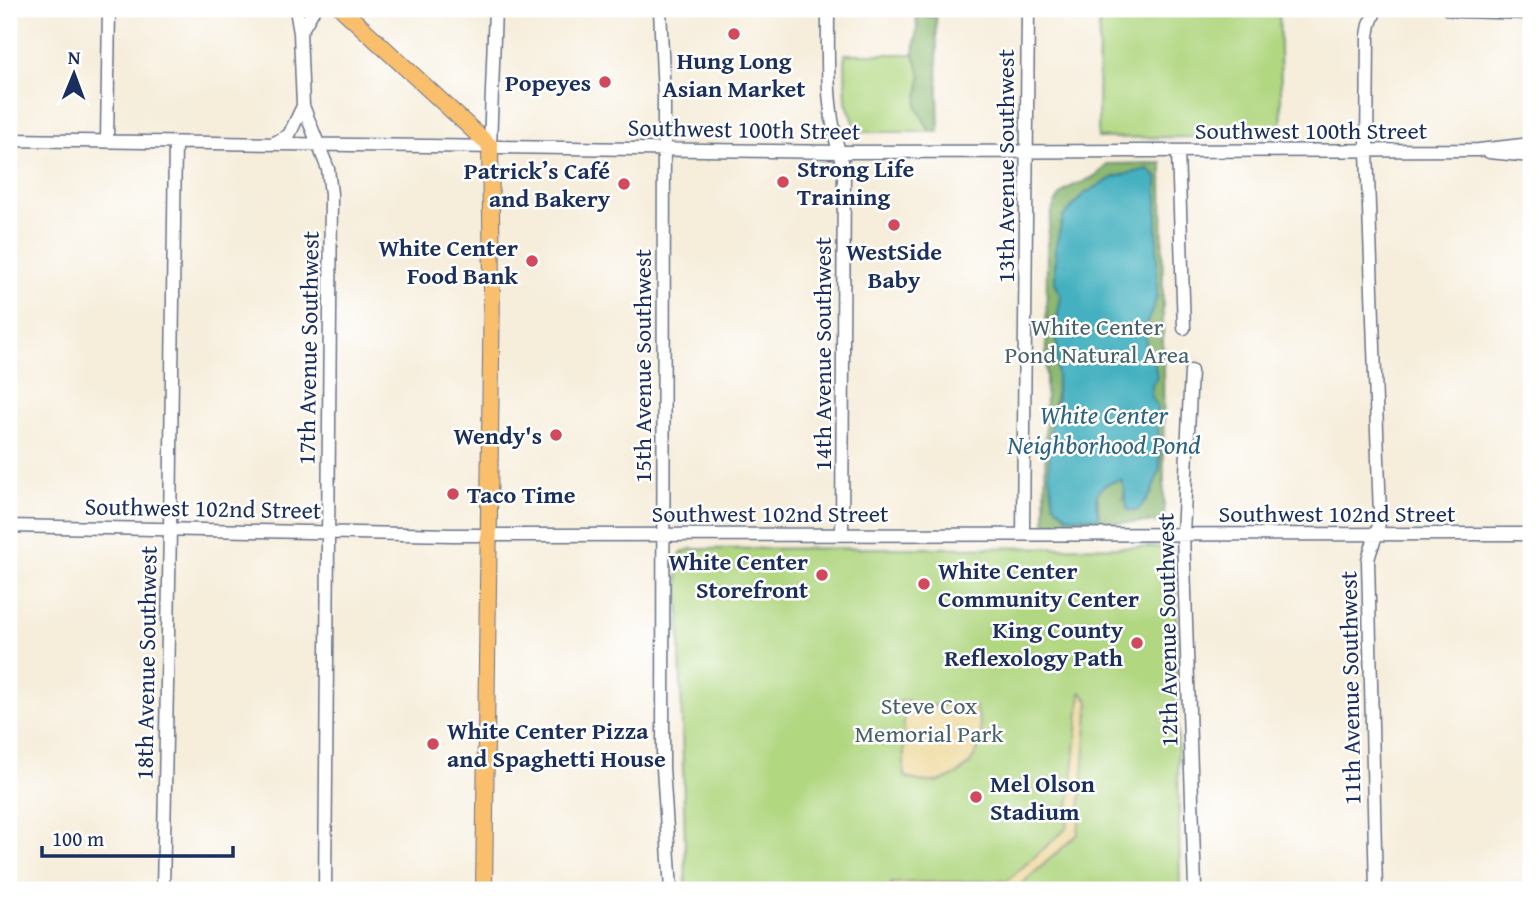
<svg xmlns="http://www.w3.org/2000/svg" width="1540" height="899" font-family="'Gentium Book Plus',serif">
  <rect width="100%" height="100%" fill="#fff"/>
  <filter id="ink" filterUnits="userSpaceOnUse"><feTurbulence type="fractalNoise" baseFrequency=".0143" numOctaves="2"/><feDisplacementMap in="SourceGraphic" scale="14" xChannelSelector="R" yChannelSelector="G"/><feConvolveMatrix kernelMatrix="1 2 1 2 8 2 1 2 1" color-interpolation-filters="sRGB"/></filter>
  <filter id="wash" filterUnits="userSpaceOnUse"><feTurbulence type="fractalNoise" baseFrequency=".00686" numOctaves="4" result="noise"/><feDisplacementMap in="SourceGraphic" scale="28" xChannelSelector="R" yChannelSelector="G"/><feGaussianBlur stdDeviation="1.57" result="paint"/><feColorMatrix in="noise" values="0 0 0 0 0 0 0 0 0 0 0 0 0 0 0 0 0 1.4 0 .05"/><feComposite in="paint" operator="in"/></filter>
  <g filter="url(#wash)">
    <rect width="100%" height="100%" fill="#f6edda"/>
    <path fill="#b1d781" stroke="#668370" stroke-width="2" d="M1099,9H1279L1282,136L1098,138Z
      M845,54H914L921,75L917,107L930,132H863L857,129L846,102Z
      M1163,547L1172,549L1175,557L1180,890H686L678,560L681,553L691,549Z"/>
    <path fill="#8cb86f" stroke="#547466" stroke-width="2" fill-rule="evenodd" d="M916,9H928V17H936L939,132H930L917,107L921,75L914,54L917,27Z
      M1162,163L1164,522L1045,523L1047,247C1050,223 1049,195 1075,185C1089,180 1098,176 1107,164ZM1148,169L1157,177V297L1144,328L1146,345L1154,360L1151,396L1157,406L1160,468L1123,498L1125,489L1121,480L1108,483L1097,492L1099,518L1051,416C1061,385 1055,352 1057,320C1058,313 1061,305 1061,298C1061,291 1055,285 1055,278C1053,206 1082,185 1148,169Z"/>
    <path fill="#eeda9e" stroke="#84847e" stroke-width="2" d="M1081,692L1089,701L1078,834L1015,890H892L891,883L1007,881L1067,828Z
      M907,700L913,706L973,705C1000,752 952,799 904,776V716L899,712L897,707L901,701Z"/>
    <path fill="#44b1c0" stroke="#30708f" stroke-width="2" d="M1148,169L1157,177V297L1145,328L1146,345L1154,360L1157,377L1152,385L1151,396L1157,406L1160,468L1151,494L1137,511L1128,510C1124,500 1126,489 1121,480L1108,483L1097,492L1096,504L1099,518L1068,517L1054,504L1049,474L1051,416L1057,398V318L1061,297L1055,282L1056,245L1063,217L1084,194L1114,177Z"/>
  </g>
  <g filter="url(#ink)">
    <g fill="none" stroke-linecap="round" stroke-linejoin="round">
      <defs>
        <path id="minor" d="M296,9L300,33L303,106L328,169L331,194L325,890
          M660,9L664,97L663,768L671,890
          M828,9C828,63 825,116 844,168L842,534
          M1376,9L1370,24L1368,36L1367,151L1380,515C1379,535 1372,542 1368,560L1376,890
          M1448,9L1460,11L1531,13
          M300,33L314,9
          M9,140L838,152L1479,150L1531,144
          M107,141L109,9
          M274,143L289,135L303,106
          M490,146L495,9
          M1178,151L1184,328
          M1489,152L1531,156
          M1191,371L1183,534L1195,888
          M9,526L453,535L1531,534
          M1023,534L1028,9
          M163,890L170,530L175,143"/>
        <path id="major" d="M342,9L490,146L492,283L484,890"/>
      </defs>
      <use href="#minor" stroke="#687289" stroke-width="15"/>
      <use href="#major" stroke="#687289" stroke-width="18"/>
      <use href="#minor" stroke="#fff" stroke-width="12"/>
      <use href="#major" stroke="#f9bf6d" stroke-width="16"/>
    </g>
  </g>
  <g fill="#d1495b" stroke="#fff" stroke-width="2.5">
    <circle cx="734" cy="34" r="7"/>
    <circle cx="605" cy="82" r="7"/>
    <circle cx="783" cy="182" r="7"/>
    <circle cx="624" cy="184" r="7"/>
    <circle cx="894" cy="225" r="7"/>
    <circle cx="532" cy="261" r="7"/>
    <circle cx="556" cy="435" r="7"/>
    <circle cx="453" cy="494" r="7"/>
    <circle cx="822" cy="575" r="7"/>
    <circle cx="924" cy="584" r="7"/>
    <circle cx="1137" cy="643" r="7"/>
    <circle cx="433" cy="744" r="7"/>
    <circle cx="976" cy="797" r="7"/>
  </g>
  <g text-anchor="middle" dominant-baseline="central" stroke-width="5" stroke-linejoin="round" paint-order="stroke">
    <g font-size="24" font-weight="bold" fill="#1b2f5e" stroke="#fff" text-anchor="end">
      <text x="734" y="60" text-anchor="middle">Hung Long<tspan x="734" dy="28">Asian Market</tspan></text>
      <text x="591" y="82">Popeyes</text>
      <text x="797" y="168" text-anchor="start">Strong Life<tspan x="797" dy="28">Training</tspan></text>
      <text x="610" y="170">Patrick’s Café<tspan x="610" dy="28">and Bakery</tspan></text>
      <text x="518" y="247">White Center<tspan x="518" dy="28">Food Bank</tspan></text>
      <text x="894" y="251" text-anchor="middle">WestSide<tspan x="894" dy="28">Baby</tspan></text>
      <text x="542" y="435">Wendy's</text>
      <text x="467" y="494" text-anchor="start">Taco Time</text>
      <text x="808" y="561">White Center<tspan x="808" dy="28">Storefront</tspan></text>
      <text x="938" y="570" text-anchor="start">White Center<tspan x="938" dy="28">Community Center</tspan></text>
      <text x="1123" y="629">King County<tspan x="1123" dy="28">Reflexology Path</tspan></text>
      <text x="447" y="730" text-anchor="start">White Center Pizza<tspan x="447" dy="28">and Spaghetti House</tspan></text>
      <text x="990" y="783" text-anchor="start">Mel Olson<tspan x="990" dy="28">Stadium</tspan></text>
    </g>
    <g font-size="24" fill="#1b2f5e" stroke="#fff">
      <text transform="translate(744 129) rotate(1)">Southwest 100th Street</text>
      <text x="1311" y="130">Southwest 100th Street</text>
      <text transform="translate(1005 166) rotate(-90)">13th Avenue Southwest</text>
      <text transform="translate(308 348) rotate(-89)">17th Avenue Southwest</text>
      <text transform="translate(822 354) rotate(-90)">14th Avenue Southwest</text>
      <text transform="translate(642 366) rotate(-90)">15th Avenue Southwest</text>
      <text transform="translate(203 508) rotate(1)">Southwest 102nd Street</text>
      <text x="770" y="513">Southwest 102nd Street</text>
      <text x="1337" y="513">Southwest 102nd Street</text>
      <text transform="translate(1167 630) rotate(-91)">12th Avenue Southwest</text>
      <text transform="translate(146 663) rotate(-89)">18th Avenue Southwest</text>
      <text transform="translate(1350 688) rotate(-91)">11th Avenue Southwest</text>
    </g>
    <g font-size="24" fill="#486168" stroke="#fff">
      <text x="1097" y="326">White Center<tspan x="1097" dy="28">Pond Natural Area</tspan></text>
      <text x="929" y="705">Steve Cox<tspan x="929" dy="28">Memorial Park</tspan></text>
    </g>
    <g font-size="26" font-style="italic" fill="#2b6385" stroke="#fff">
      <text x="1104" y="414">White Center<tspan x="1104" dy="30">Neighborhood Pond</tspan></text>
    </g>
  </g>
  <rect width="1540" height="899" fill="none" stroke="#fff" stroke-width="35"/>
  <g transform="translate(74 74) rotate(1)" stroke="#ffffff" stroke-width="5" paint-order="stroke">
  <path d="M0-5L12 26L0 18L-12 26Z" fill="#1b2f5e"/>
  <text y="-10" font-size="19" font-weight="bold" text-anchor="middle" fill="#1b2f5e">N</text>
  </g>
  <path d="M42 846v10h191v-10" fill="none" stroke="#1b2f5e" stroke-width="3.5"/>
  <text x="52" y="846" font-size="21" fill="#1b2f5e" stroke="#ffffff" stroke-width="5" paint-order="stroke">100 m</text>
</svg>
